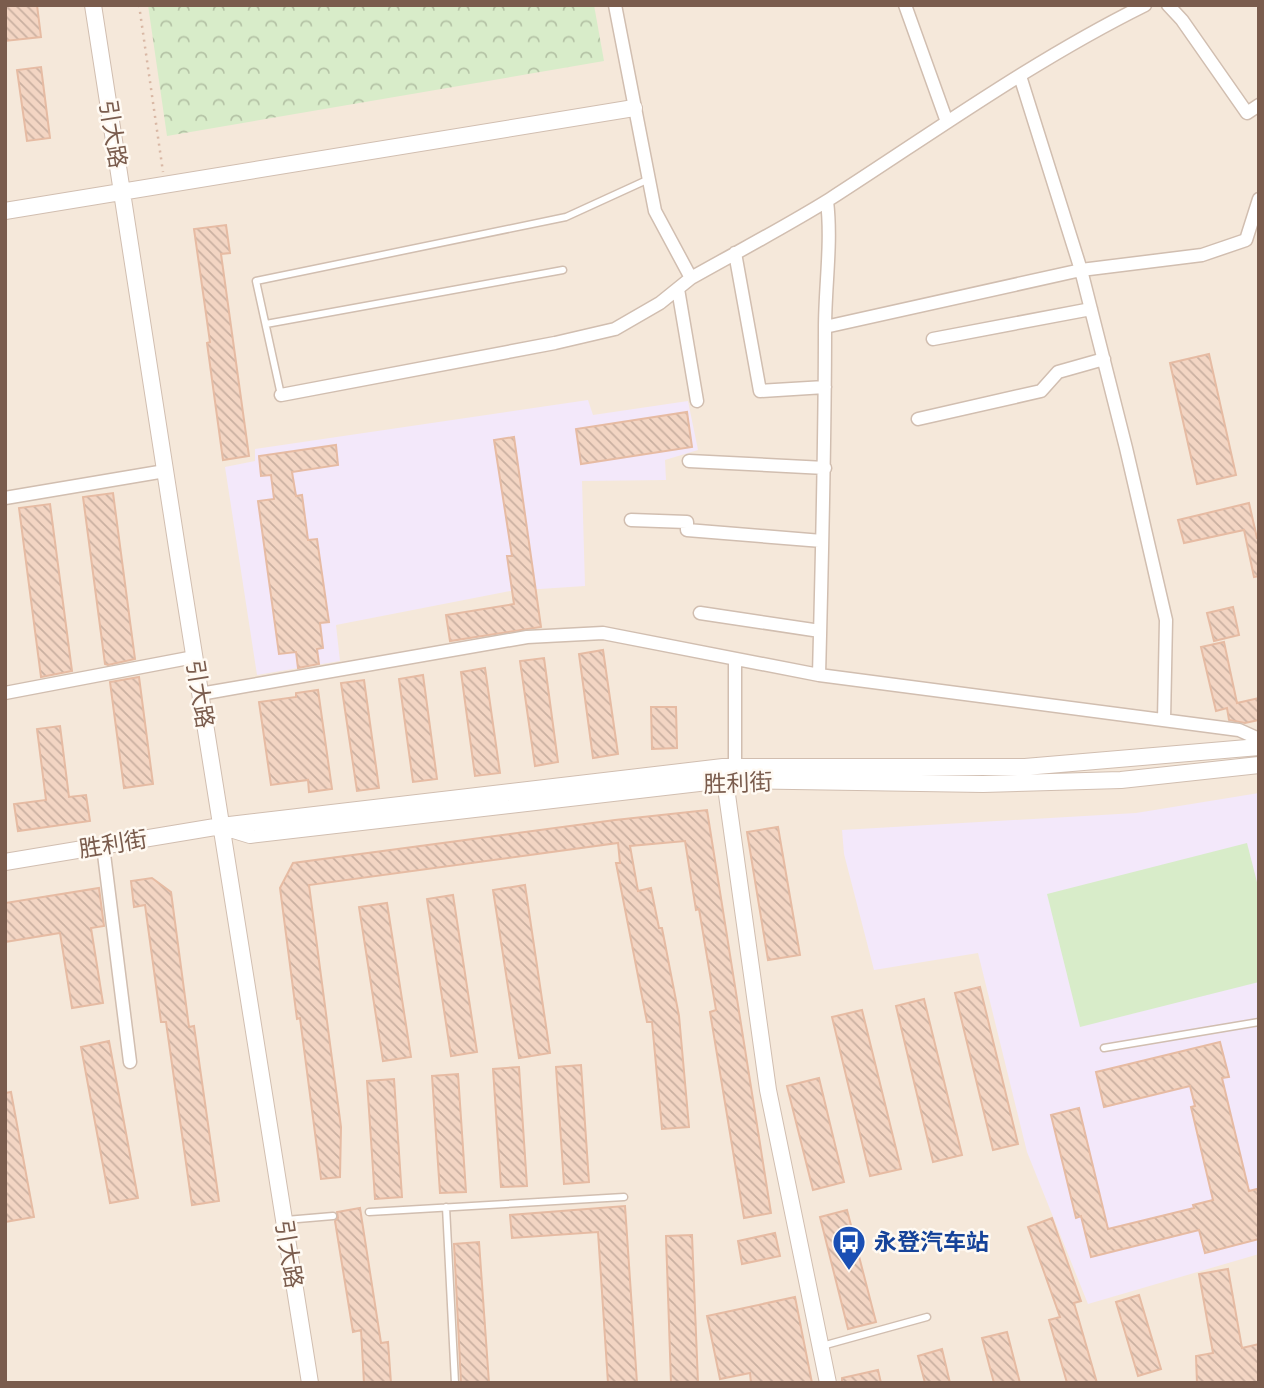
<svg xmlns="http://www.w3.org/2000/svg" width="1264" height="1388" font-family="Montserrat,'Noto Sans SC',sans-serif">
  <defs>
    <pattern id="forest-crowns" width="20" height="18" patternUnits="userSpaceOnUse" patternTransform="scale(1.75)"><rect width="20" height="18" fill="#d8ecc9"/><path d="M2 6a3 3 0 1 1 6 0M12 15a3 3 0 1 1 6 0" fill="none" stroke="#b4c2a5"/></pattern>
    <pattern id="building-back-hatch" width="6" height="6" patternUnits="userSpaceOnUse" patternTransform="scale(1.75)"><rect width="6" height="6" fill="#f3d5c3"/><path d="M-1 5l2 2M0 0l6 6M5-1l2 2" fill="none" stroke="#cab0a1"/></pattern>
  </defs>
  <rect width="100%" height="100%" fill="#fdf6ec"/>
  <path fill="#f5e8da" d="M5,5H1259V1383H5Z"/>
  <path fill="#f3e8fa" d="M588,400L593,415L688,401L698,450L665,460L666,480L582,481L585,586L510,591L336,625L340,661L257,675L225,467L255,461V449Z
    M1259,793V1254L1088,1304L1027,1152L978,953L874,970L844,854L842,830L1136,813Z"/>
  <path fill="url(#forest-crowns)" d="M148,5H594L604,61L167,136Z"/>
  <path fill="#d8ecc9" d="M1247,843L1259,890V982L1080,1027L1047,894Z"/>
  <path fill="url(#building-back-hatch)" stroke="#e6bba3" stroke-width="2" d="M5,5H37L41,37L5,41Z
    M41,67L50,138L27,141L17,70Z
    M226,225L230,253L221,254L249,456L223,460L207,343L210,342L194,229Z
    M1209,354L1236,475L1197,484L1170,363Z
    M687,412L692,447L581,464L576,429Z
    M514,437L541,627L450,641L446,615L514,604L507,556H512L494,440Z
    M336,445L338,465L292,472L296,496L302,495L308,540L317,539L329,622L320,623L323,648L317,649L319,664L298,668L296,652L279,654L258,501L274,499L271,475L261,476L259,456Z
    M113,493L135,659L108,665L105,664L83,497Z
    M1249,503L1257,538H1259V576L1254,577L1244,530L1184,543L1178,520Z
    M50,504L72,671L41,677L19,508Z
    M1233,607L1239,635L1214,641L1207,613Z
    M1224,642L1237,703L1259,698V720L1245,723L1229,720L1227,708L1216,711L1201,647Z
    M603,650L618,754L593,758L579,654Z
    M544,658L558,762L535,766L520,661Z
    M485,668L500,773L475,776L461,672Z
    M423,675L437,779L413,782L399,679Z
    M139,677L153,784L124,788L110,682Z
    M364,680L379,788L357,791L341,683Z
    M318,690L332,789L309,792L308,780L271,785L259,702L296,697V693Z
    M651,707H676L677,748L652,749Z
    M60,726L69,797L86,795L90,821L18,831L14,804L46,800L37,729Z
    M707,810L771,1213L744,1218L710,1012L716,1010L699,909L696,910L685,841L630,846L638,891L651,888L659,928H662L679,1016L689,1127L662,1129L652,1022H647L616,863H620L618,843L309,885L341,1127L340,1177L321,1179L300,1018L297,1019L280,888L293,863L615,820Z
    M778,827L800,955L768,960L747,832Z
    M152,878L171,892L189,1027L194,1026L219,1201L192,1205L166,1022H161L145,905L134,907L131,881Z
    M525,885L550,1053L519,1058L493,890Z
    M99,888L104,926L91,928L103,1003L72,1008L60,933L5,942V903Z
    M453,895L477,1052L451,1056L427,899Z
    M387,903L411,1057L383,1061L359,907Z
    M980,987L1018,1144L993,1150L955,993Z
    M924,999L962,1155L933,1162L896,1006Z
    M862,1010L901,1169L870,1176L832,1017Z
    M109,1041L138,1198L110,1203L81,1047Z
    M1220,1042L1229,1077L1222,1078L1249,1191L1257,1189L1259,1195V1239L1205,1253L1199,1230L1091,1257L1081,1216L1076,1218L1051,1115L1079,1108L1108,1229L1194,1208L1193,1205L1213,1200L1191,1107L1195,1106L1190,1086L1104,1107L1096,1072Z
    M581,1065L589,1182L564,1184L556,1067Z
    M519,1067L527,1186L501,1187L493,1069Z
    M458,1074L466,1192L440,1193L432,1076Z
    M819,1078L844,1182L813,1190L787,1086Z
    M394,1079L402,1197L375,1199L367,1081Z
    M11,1092L34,1217L5,1222V1093Z
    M625,1206L637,1383H608L598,1232L512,1238L510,1215Z
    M360,1208L381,1343L388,1342L391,1383H364L361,1330L353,1332L335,1221L338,1218L337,1212Z
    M847,1210L876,1322L848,1329L820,1217Z
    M1052,1218L1081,1301L1074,1303L1097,1383H1067L1049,1320L1060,1317L1028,1227Z
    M775,1233L780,1256L742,1264L738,1241Z
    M692,1235L698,1383H671L666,1236Z
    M479,1242L489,1383H461L454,1244Z
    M1228,1269L1242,1348L1259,1344V1383H1197L1196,1356L1213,1353L1199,1274Z
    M1139,1295L1161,1369L1138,1376L1116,1302Z
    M795,1297L812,1383H751L750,1373L720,1379L707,1316Z
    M1007,1332L1020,1383H994L982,1338Z
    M942,1349L950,1383H925L918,1356Z
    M878,1370L881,1383H842V1378Z"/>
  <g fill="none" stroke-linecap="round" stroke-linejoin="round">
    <defs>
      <path id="service" d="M266,324L563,270
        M281,395L256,281L566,217L649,179
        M1104,1048L1259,1022
        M446,1207L455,1383
        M369,1212L624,1197
        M286,1220L333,1216
        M822,1346L927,1317"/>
      <path id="minor" d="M615,5L655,211L691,278C737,252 785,227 830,199C934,132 1034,60 1145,5
        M905,5L947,122
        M1168,5L1182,20L1247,113L1259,105
        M1020,76L1081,270L1126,448L1166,620L1164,720
        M735,253L760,391L825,387
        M678,289L697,401
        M825,327L1081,270L1202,255L1246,240L1259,199
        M933,339L1091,309
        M281,395L555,343L615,329L660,303L691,278
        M918,419L1041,391L1058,372L1104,359
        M689,461L825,468
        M5,498L165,471
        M631,520L687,522V530L822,541
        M700,613L820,631
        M735,659V767
        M819,675C822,560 825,444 825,328C825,286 832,243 827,201
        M5,693L194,657
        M200,694L527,637L603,633L819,675L1239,730L1259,739
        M103,846L130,1062"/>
      <path id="tertiary" d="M93,5L178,554L310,1383
        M5,211L634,108
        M724,773L768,1090L828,1383
        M227,828L250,835L725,780L983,784L1121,780L1259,765
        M5,862L221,826L723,767H1025L1259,747"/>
    </defs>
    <use href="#service" stroke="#d1beb0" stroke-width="9"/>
    <use href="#minor" stroke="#d1beb0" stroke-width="15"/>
    <use href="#tertiary" stroke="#d1beb0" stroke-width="18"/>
    <path stroke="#d9b8a5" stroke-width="2.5" stroke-dasharray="2 5" stroke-linecap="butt" d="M139,5L163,172"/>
    <use href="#service" stroke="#fff" stroke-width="6"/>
    <use href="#minor" stroke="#fff" stroke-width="12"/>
    <use href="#tertiary" stroke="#fff" stroke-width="16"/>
  </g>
  <defs>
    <symbol id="bus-pin" viewBox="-11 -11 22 30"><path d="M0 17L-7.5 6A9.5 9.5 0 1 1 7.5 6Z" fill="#1a4fb4" stroke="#fffaf3"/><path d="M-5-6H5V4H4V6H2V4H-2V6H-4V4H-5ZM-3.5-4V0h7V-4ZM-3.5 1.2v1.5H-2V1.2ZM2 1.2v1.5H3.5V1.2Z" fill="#fff"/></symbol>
  </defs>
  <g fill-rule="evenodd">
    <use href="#bus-pin" x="830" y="1223" width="38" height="52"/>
  </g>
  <g text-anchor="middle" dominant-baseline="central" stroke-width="5" stroke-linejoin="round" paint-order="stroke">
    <g font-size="23" fill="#7a5c4d" stroke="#fffaf3">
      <text transform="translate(113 134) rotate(81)">引大路</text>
      <text transform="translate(200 694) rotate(81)">引大路</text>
      <text transform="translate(738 783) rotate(-2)">胜利街</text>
      <text transform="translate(113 844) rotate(-9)">胜利街</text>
      <text transform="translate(289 1254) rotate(81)">引大路</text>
    </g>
    <g font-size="23" font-weight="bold" fill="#164399" stroke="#fffaf3" text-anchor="start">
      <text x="874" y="1242">永登汽车站</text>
    </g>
  </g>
  <rect width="1264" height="1388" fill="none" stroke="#7a5c4d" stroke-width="14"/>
</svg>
